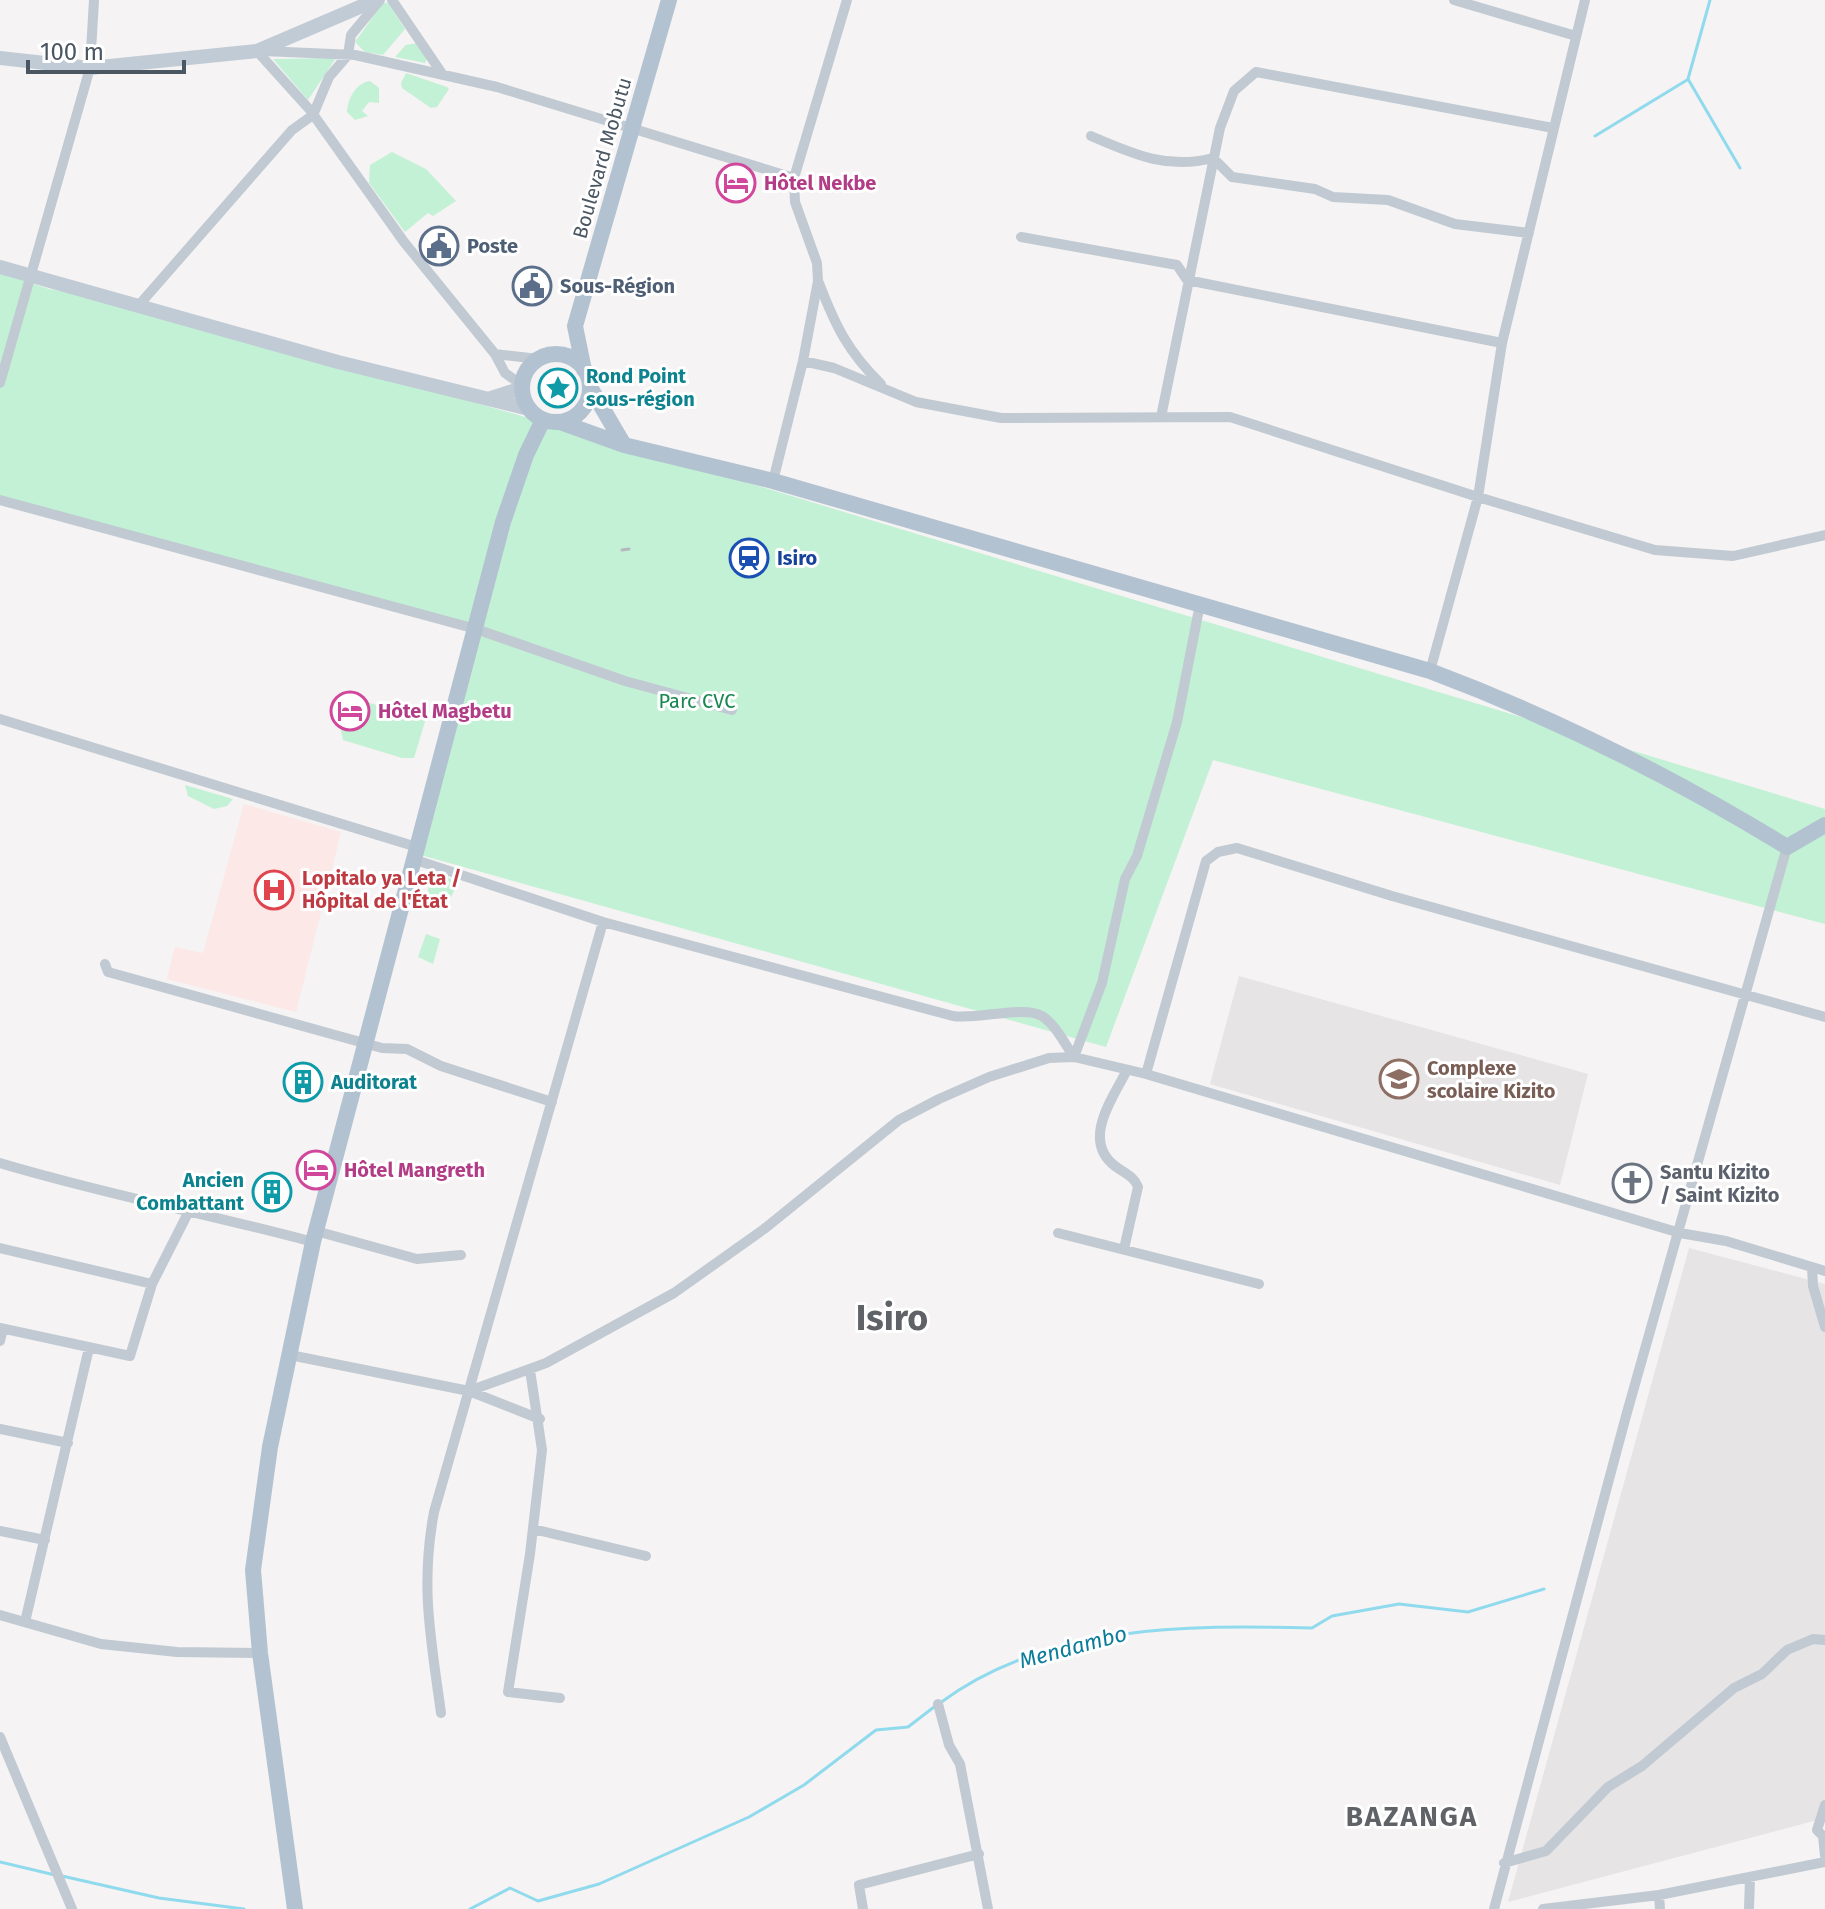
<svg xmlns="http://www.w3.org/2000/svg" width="1825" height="1909" font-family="'Fira Sans',sans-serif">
  <rect width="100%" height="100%" fill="#f5f3f3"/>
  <path fill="#e6e4e5" d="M1239,976L1588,1074L1560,1185L1210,1084Z
    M1689,1248L1825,1284V1818L1508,1902Z"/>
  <path fill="#fce8e6" d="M244,804L341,832L296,1012L167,979L175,947L203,953Z"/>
  <path fill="#c3f1d5" d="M383,3H388L405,29L383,55L365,52L355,42Z
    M418,43L427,58L425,63L395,57L406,45Z
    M336,58L308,100L273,59Z
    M406,73L447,87L449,89L437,107L431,108L402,88L401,83Z
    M370,81L379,88V103L369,102L362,111L368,116L355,120L347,112C348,98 356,83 370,81Z
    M392,152L426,169L456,201L433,216L428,213L405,232L369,183L370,165Z
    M0,273L49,289L139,305L656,455L1825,809V924L1213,760L1106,1047L410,852L476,629L0,502Z
    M351,698L426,718L414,758H402L343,740L341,731Z
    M185,785L233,799L227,806L214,809L188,796Z
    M433,872L451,879L456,887L450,899L439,905L426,897Z
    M426,934L440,939L433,964L418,957Z"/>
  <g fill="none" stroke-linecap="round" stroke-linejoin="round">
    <path stroke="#90daee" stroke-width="3" d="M1710,0L1688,79L1740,168
      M1595,136L1687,80
      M940,1703C1046,1624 1186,1625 1312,1628L1332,1616L1399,1604L1468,1612L1544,1589
      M0,1862L55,1875
      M62,1876L159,1898L244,1909
      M470,1909L510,1888L538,1901L599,1884L749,1817L804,1785L876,1730L908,1727L934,1707"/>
    <path stroke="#c1cad2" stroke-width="10" d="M392,0L443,75
      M1454,0L1576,36
      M257,51L310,110L404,242L495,354L505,373L522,385
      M263,51L355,55L497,87L794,178
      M1091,136C1133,154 1167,170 1213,158L1232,177L1315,189L1333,197L1388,200L1455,224L1529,233
      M1021,237L1177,265L1187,280L1502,343
      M819,283C835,325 848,352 881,384
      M139,305L292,130L313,115L329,77L348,55L351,35L380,0
      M495,354L539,359
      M803,361L834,368L916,402L1001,418L1230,417L1478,497L1655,550L1733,556L1825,535
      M0,383L90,68L94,0
      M1161,417L1220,128L1234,91L1256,72L1553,128
      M773,481L803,361L818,281L817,263L795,202L794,178L847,0
      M0,500L476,629L625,681L732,710
      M1430,671L1478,497L1502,343L1585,0
      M0,719L420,848
      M416,860L603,922L953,1016C977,1020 1024,1005 1042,1016C1056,1025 1064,1043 1074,1057L1102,983L1125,879L1137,856L1177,722L1200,604
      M105,964L108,972L382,1048L407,1049L441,1066L552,1102
      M1146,1074L1680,1233L1726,1241L1825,1271
      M0,1163C103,1194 209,1214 313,1242
      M316,1231L417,1259L461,1255
      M1058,1233L1259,1284
      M0,1248L152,1284
      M1124,1249L1138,1187C1134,1176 1124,1173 1115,1166C1081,1140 1113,1098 1127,1070
      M1812,1267L1813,1286L1825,1327
      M0,1328L130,1356L152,1284L190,1209
      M0,1341L3,1329
      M290,1355L469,1391L546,1363L674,1293L764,1229L899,1120L939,1099L989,1077L1049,1058L1074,1057L1146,1074L1206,861L1218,852L1237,848L1392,896L1825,1017
      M530,1370L542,1450L530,1554L508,1692L560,1698
      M469,1391L540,1419
      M0,1429L68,1443
      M533,1529L646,1556
      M0,1531L45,1540
      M0,1615L101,1644L177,1652L260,1653
      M25,1622L89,1348
      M938,1704L949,1745L960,1764L988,1909
      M441,1713C431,1639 420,1587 434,1512L603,922
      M0,1737L72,1909
      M1825,1805L1817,1830L1823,1836L1825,1856
      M1504,1863L1546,1851L1608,1787L1642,1766L1734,1688L1762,1674L1787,1650L1813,1639L1825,1640
      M1659,1895L1660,1909
      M863,1909L859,1885L979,1854
      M1494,1909L1626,1416L1787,847
      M1543,1909L1659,1895L1825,1862
      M1749,1909L1750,1878"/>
    <path stroke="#c1cbd6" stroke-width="14" d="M0,58L90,68L257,51L376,0
      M0,267L338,362L529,409
      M488,399L522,388"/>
    <path stroke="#b3c2d1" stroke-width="16" d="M522 388a34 34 0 1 1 68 0a34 34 0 1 1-68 0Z
      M584,370L575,326L669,0
      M590,387L624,445
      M560,422L624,445L773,481L1430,671C1555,718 1673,777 1787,847L1825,825
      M295,1909L260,1653L253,1570L270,1447L313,1242L503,522L526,455L543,420"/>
    <path stroke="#b5b8bd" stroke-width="3" d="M622,550L629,549"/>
  </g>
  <defs>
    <symbol id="hotel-ring" viewBox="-11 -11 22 22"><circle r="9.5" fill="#fff" stroke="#d1479c" stroke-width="1.5"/><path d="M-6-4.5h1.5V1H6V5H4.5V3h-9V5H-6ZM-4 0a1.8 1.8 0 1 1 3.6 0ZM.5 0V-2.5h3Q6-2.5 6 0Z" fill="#d1479c"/></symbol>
    <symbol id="civic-ring" viewBox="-11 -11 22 22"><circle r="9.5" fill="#fff" stroke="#5c6f8a" stroke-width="1.5"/><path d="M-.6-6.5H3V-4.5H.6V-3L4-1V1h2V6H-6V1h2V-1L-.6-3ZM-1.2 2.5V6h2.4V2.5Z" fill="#5c6f8a"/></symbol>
    <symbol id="sight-ring" viewBox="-11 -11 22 22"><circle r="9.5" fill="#fff" stroke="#0f9aa8" stroke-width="1.5"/><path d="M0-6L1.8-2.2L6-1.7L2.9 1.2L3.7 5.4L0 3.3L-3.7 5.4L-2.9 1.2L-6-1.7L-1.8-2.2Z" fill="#0f9aa8"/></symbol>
    <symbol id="station-ring" viewBox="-11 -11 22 22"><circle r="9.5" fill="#fff" stroke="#1a4fb4" stroke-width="1.5"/><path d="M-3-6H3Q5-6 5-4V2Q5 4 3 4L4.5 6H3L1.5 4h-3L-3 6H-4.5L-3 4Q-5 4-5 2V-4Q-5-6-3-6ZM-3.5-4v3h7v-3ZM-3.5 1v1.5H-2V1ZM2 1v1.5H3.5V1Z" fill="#1a4fb4"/></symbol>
    <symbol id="hospital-ring" viewBox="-11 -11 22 22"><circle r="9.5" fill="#fff" stroke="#e0444e" stroke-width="1.5"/><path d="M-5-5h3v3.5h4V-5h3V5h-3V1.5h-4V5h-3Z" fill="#e0444e"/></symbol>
    <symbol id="school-ring" viewBox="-11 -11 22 22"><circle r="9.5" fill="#fff" stroke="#8d6e63" stroke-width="1.5"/><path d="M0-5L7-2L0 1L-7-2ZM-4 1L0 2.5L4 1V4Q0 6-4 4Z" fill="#8d6e63"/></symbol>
    <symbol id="building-ring" viewBox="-11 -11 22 22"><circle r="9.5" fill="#fff" stroke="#0f9aa8" stroke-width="1.5"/><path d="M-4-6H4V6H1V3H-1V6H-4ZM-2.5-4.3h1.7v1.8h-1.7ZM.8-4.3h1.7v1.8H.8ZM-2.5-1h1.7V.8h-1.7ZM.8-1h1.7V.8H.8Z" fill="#0f9aa8"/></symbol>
    <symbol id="church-ring" viewBox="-11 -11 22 22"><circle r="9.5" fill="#fff" stroke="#6b7280" stroke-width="1.5"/><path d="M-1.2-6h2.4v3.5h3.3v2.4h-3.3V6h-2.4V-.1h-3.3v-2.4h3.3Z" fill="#6b7280"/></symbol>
  </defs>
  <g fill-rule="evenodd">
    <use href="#hotel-ring" x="714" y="161" width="44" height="44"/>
    <use href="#civic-ring" x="417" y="224" width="44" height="44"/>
    <use href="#civic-ring" x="510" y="264" width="44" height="44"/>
    <use href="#sight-ring" x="536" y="366" width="44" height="44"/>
    <use href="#station-ring" x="727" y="536" width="44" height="44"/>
    <use href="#hotel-ring" x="328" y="689" width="44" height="44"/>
    <use href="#hospital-ring" x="252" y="868" width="44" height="44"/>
    <use href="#school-ring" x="1377" y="1057" width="44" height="44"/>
    <use href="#building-ring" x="281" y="1060" width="44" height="44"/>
    <use href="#hotel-ring" x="294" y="1148" width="44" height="44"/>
    <use href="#church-ring" x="1610" y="1161" width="44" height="44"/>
    <use href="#building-ring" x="250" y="1170" width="44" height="44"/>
  </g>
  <g text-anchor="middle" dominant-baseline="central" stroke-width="6" stroke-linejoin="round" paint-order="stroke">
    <g font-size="20" fill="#4a5661" stroke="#fff">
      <text transform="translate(602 158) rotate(-74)">Boulevard Mobutu</text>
    </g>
    <g font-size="20" font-weight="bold" fill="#b23c85" stroke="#fff" text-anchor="start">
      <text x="764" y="183">Hôtel Nekbe</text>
      <text x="378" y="711">Hôtel Magbetu</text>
      <text x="344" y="1170">Hôtel Mangreth</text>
    </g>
    <g font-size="20" font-weight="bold" fill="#4e5e75" stroke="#fff" text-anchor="start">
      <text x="467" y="246">Poste</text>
      <text x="560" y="286">Sous-Région</text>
    </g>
    <g font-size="20" font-weight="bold" fill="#0d838f" stroke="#fff" text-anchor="start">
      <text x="586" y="376">Rond Point<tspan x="586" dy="23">sous-région</tspan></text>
      <text x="331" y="1082">Auditorat</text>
      <text x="244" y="1180" text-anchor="end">Ancien<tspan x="244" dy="23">Combattant</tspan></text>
    </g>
    <g font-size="20" font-weight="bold" fill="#164399" stroke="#fff" text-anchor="start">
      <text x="777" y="558">Isiro</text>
    </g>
    <g font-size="20" fill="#17864f" stroke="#fff">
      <text x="697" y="701">Parc CVC</text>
    </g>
    <g font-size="20" font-weight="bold" fill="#be3a42" stroke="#fff" text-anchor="start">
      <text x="302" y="878">Lopitalo ya Leta /<tspan x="302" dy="23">Hôpital de l'État</tspan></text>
    </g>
    <g font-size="20" font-weight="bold" fill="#785e54" stroke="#fff" text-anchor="start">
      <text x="1427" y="1068">Complexe<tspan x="1427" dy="23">scolaire Kizito</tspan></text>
    </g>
    <g font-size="20" font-weight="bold" fill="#5b616d" stroke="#fff" text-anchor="start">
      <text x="1660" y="1172">Santu Kizito<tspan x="1660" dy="23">/ Saint Kizito</tspan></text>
    </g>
    <g font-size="22" font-style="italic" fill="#0c7c9b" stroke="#fff">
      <text transform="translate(1073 1647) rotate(-15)">Mendambo</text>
    </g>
    <g font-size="28" font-weight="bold" letter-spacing="2" fill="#5f6368" stroke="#fff">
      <text x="1412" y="1816">BAZANGA</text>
    </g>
    <g font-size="36" font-weight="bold" fill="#5f6368" stroke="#fff">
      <text x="892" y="1318">Isiro</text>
    </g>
  </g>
  <path d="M28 60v12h156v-12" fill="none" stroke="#4a5661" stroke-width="4"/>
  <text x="40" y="60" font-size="24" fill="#4a5661" stroke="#ffffff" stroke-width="6" paint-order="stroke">100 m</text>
</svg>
